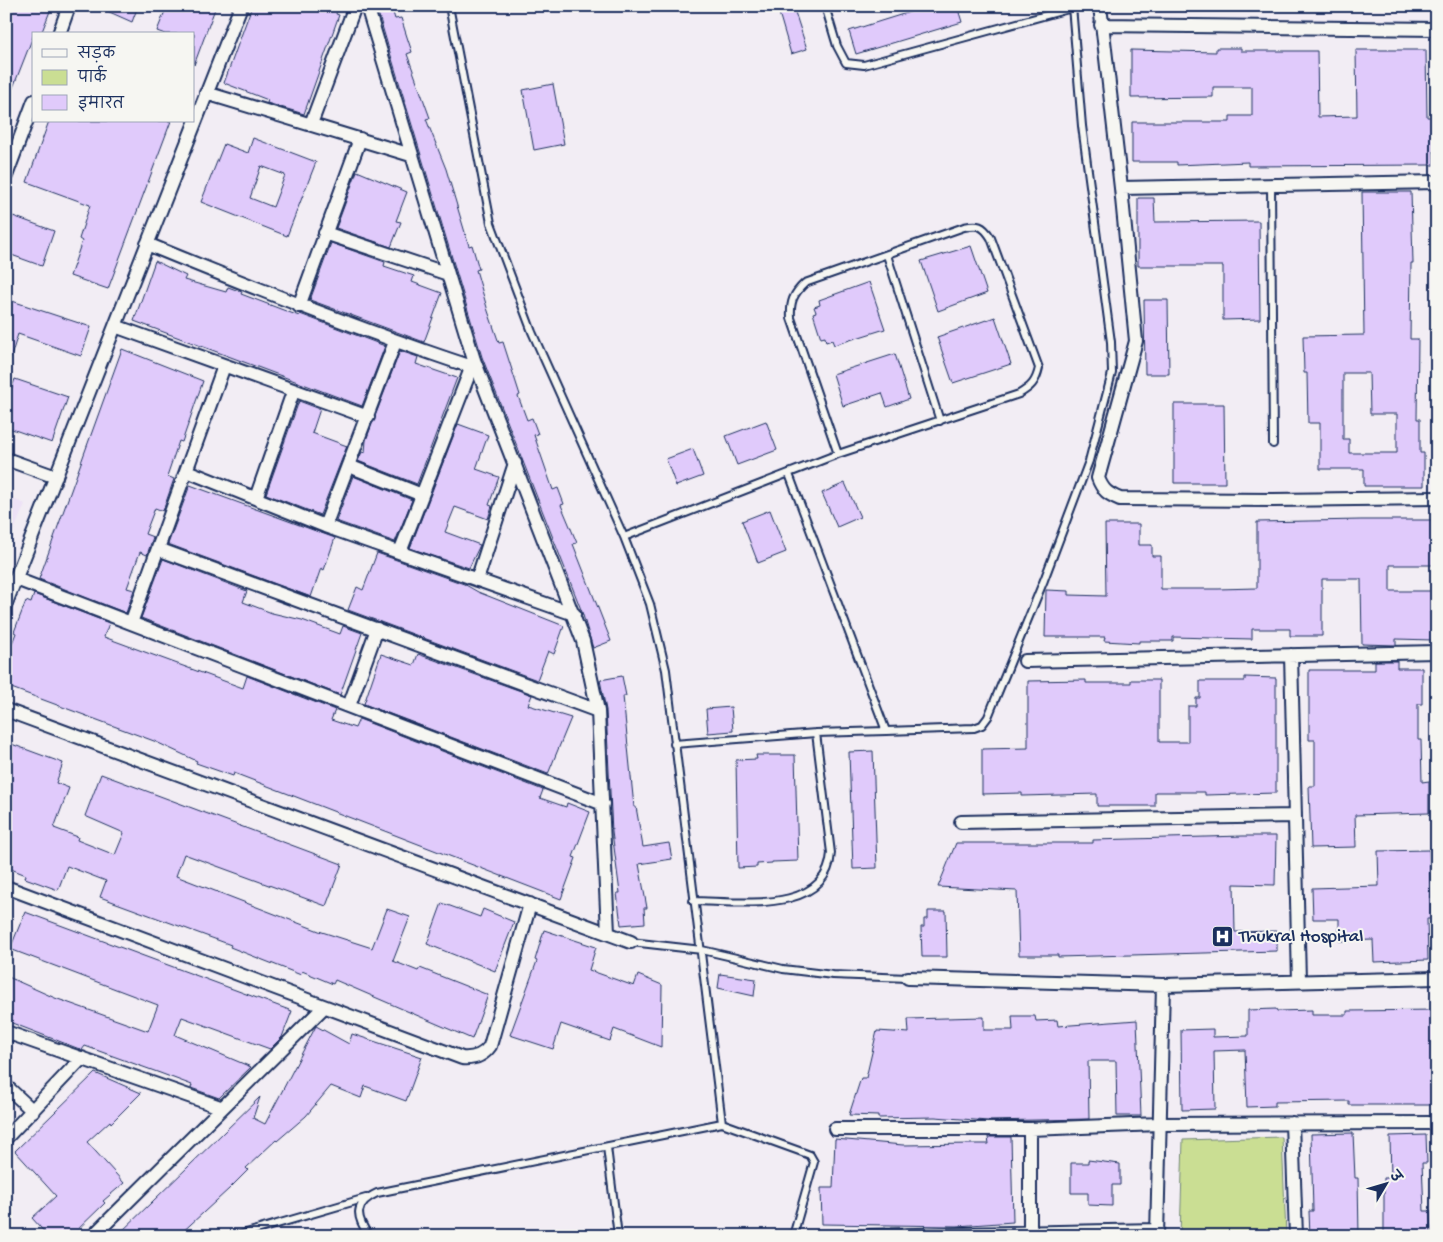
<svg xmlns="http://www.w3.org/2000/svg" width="1443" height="1242" font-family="'Gochi Hand','Playpen Sans Deva',sans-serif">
  <rect width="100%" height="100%" fill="#f2edf4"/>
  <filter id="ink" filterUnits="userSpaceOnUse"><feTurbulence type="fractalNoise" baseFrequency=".02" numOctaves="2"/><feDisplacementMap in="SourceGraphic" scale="10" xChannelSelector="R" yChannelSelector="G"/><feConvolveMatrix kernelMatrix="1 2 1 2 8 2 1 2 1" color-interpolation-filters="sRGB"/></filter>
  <g filter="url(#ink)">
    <path fill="#ede2f6" d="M6,496L25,504L6,549Z"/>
    <path fill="#cade93" stroke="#728678" d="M1282,1137L1286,1236H1180L1183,1140Z"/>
    <path fill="#e0cafb" stroke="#1b2f5e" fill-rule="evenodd" d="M6,6H52L41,34L36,31L34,34L7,103Z
      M96,6H138L132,22Z
      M167,6H216L194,65V34H165L157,31Z
      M252,6H338L336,14L339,15L304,114L267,103L268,100L224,83Z
      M376,6H391L395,19L401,18L407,37L412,52L407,54L430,118L426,119L446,169L469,246L472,245L479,269L476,270L488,311L499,343L503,342L520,395L518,396L527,420L532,418L538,434L534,435L553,490L558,488L564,504L561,505L577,543L573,544L611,641L593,648L582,612L482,357Z
      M777,6H793L807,49L791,54Z
      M929,6H957L962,22L856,54L849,31Z
      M1216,48H1241V51H1317L1318,117L1357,116L1356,50H1426L1427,117H1433L1434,165L1248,166V162L1177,165V162H1132V122H1230V116H1252V87H1213V97L1131,98V50L1216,52Z
      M553,84L564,144L534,150L523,90Z
      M49,121H171L108,289L70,276L82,241L79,239L90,205L27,182Z
      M253,138L316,162L287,236L201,202L224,144L248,153ZM261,166L285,175L273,207L250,198Z
      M357,171L407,192L396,221L401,222L391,247L336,228Z
      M1362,192H1411L1413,263H1411L1410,339H1418L1417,419H1420V453H1424V486H1364V469H1320V423H1308L1307,373H1304L1303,336L1364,335ZM1343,373H1369L1370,414H1397V453H1349V439H1343Z
      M1138,198H1154L1155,222L1259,221L1260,319L1223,320V266H1138Z
      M13,216L54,231L42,266L6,253V235Z
      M331,243L385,262L384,266L414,276L412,282L442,293L424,342L310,300Z
      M971,246L987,293L938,311L921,261Z
      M155,261L186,276L184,280L226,292L228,287L242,292L241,294L299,316L300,314L385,346L362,406L134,321Z
      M869,282L885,329L834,345L832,340L826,342L825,337L821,338L813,313L816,312L814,307L820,305L819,300Z
      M6,299L91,327L81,356L18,334L9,363L6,362Z
      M1144,300H1168L1169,374H1145Z
      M995,317L1011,364L953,383L937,337Z
      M122,349L203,381L182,442L179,441L167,476L174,479L163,511L155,508L145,534L153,537L147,555L140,552L127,588L134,590L126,613L39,579Z
      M400,351L418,357L416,364L457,378L417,484L358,461L362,452L365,453L366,440Z
      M895,354L909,399L887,407L882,393L843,406L833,374Z
      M15,379L68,397L52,443L6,427V404Z
      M299,401L320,409L312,433L347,446L320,515L266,494Z
      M1174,404H1224L1225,483H1174Z
      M766,421L777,450L737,465L726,436Z
      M458,424L488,435L476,469L499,477L489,505L492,506L488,519L455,507L445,532L480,545L469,568L410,548Z
      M693,449L703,476L676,486L666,459Z
      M353,476L412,500L395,542L336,521Z
      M845,483L860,517L837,527L822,493Z
      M190,485L335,538L324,570L321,568L311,597L168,544Z
      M770,510L786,552L758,563L742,521Z
      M1361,520H1433V565H1390V591H1433V640L1396,639V645L1362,644L1361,579H1322V636H1290V629H1252V639L1173,637V641H1139V643L1104,641L1105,637H1045L1046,590L1069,591V595L1106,596L1105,524H1139V545H1152V556H1161V589H1218L1257,588V522Z
      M377,553L464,584L478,592L564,626L554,654L548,651L537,680L348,610L357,587L363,590Z
      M163,559L247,591L243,602L272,613L302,620L340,634L343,626L362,633L340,695L141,618Z
      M34,594L109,623L104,637L243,688L247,676L335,710L331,720L355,728L359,719L543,790L540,798L566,807L567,803L590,812L573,857L576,858L561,899L234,773L233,776L196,763L197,761L154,741L6,686V659L16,633L14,632L26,601L31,603Z
      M381,654L414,665L418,654L532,695L528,705L571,718L548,774L364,704Z
      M1375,661H1397V668H1422V704H1418V740H1421L1422,782L1429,781V813L1355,815L1356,847L1311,848L1309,786H1315V740H1309V670H1375Z
      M622,676L626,696H623L634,807H636L643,847L669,843L672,859L639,864L647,908H644L645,923L621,925L617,893H620L612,832L606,710L600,680Z
      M1245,677L1276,678V793L1205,795V792H1155V806H1097V794L1022,796V793L982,794V749L1028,748V681L1086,680V683H1131V680H1159V742H1188V706H1196V698H1200V681H1245Z
      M731,707L733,731L708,733L706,709Z
      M6,742L63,763L56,783L69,788L54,828L78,837L77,840L115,855L124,833L85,816L101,774L342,864L326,906L184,854L176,876L319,931L372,948L387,909L410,917L393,961L418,971L420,968L488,995L472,1039L335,980L333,984L302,971L301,975L230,947L231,945L100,897L106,881L67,866L58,890L25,878L26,875L6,867Z
      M873,751L877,868L853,869L849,752Z
      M756,755H795L798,861L772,862V863L757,864V867L738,868L736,760L757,759Z
      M1243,836H1276L1275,885L1234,884L1235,932L1277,931V951L1058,957V955H1019L1017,891L938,887L956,843H1093V840Z
      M1429,850L1431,919H1427L1428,960L1374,962L1373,940L1339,941V919H1313L1312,888L1379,886L1378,851Z
      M442,903L480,917L483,909L514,922L495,971L427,944Z
      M928,911H946L947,957H922L921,927H924V919H928Z
      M25,912L292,1011L282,1037L270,1049L182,1017L175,1035L251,1067L219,1098L191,1088L192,1085L160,1073L85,1046L82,1050L12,1023L6,1020V976L55,998L148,1031L158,1005L10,949Z
      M544,930L596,947L589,970L634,986L638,975L662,985L661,1047L614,1029L610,1041L561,1024L553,1049L510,1035L537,961L535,960Z
      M720,974L756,979L754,996L718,988Z
      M1276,1009L1277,1011L1312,1010V1015H1347V1011L1437,1010V1105H1349V1101L1275,1102V1106L1247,1107L1245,1050L1214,1051L1215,1109L1182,1110L1181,1030L1213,1029V1037L1248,1036V1010Z
      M1012,1016H1035L1036,1021L1057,1020L1058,1026L1137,1020L1141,1116H1117L1116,1061H1088L1089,1119L988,1121L935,1117L878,1118V1116L849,1115L861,1078H866L877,1031L909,1033L908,1019L984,1017V1030H1013Z
      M316,1026L349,1044L352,1034L422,1057L406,1101L365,1086L361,1098L331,1086L306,1116L277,1141L276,1140L246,1168L248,1170L229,1189L178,1236H117L260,1097L253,1118L265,1124Z
      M95,1073L141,1093L111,1123L110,1121L87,1142L124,1183L103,1201L105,1203L71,1236H48L32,1218L56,1196L15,1151Z
      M1353,1133L1355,1178H1358L1359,1236H1310L1309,1211H1313L1311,1134Z
      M1426,1135L1427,1163H1422L1424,1211H1430L1431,1236H1384V1178H1391L1390,1136Z
      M988,1137H1011L1013,1222L957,1226L822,1224L821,1188H833L835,1139L903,1145L974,1144H989Z
      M1088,1160L1120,1164V1185H1112V1206L1088,1205V1193H1071V1163H1088Z"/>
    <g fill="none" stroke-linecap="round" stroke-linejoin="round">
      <defs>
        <path id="lane" d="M449,6L491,223L532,332L624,537L650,604L666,670L722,1123L802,1152L810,1155L814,1162L793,1236
          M825,6L837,46L846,63L864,65L1072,8
          M1271,185L1273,444
          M887,255L940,421
          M624,537L838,454L1019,394C1031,387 1036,382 1039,368L991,238C983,225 978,224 964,227L805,283C793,294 790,302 791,318L838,454
          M886,731L974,728L982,725L988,717L1044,580L1089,461L1112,373L1111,342L1082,126L1072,6
          M674,744L816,733L886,731L789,474
          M693,901C736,901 827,916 831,853L816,733
          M631,942L702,950L783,969L833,975L908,978
          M607,1147L618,1236
          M236,1236L366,1198
          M369,1236C356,1217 353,1204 377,1193L722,1123"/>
        <path id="street" d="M367,6L474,360L583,641L598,711L608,933
          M1100,6L1121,188L1136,341L1098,478C1103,491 1108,494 1120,499L1273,500L1437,498
          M1101,25L1437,29
          M59,34L69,6
          M206,93L411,155
          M311,124L355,6
          M6,176L34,101
          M1121,188L1437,182
          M325,233L448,274
          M147,244C254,288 362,331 472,367
          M299,306L360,139
          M115,326L368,417
          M6,459L56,477
          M349,466L422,495
          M187,471L325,526L574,614
          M256,498L293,392
          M325,526L395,342
          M158,549L598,711
          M400,552L474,361
          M16,579L603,804
          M477,580L515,463
          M6,603L241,6
          M131,623L224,366
          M1291,655L1299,981
          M1025,661L1437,652
          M349,706L377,629
          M6,710L631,942
          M961,822L1295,816
          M6,887L462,1058C474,1059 483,1056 490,1046L530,904
          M908,978L1163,985L1437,978
          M6,1032L220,1107
          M6,1086L33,1111
          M1292,1123L1296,1236
          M835,1129H1030L1159,1124L1437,1123
          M6,1138L82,1058
          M93,1236L323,1008
          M869,1236L1157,1230
          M1030,1236V1129
          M1157,1236L1163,985"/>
      </defs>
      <use href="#lane" stroke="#1b2f5e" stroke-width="10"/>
      <use href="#street" stroke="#1b2f5e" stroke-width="16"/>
      <use href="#lane" stroke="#f6f6f2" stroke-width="6"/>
      <use href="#street" stroke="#f6f6f2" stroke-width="12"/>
    </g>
  </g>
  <defs>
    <symbol id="hospital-square" viewBox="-11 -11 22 22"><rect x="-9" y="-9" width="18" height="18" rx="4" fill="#1b2f5e" stroke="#f6f6f2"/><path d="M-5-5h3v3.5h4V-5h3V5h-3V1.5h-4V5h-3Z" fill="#fff"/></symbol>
  </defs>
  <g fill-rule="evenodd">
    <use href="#hospital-square" x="1210" y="924" width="25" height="25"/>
  </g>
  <g text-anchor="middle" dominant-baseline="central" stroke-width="4" stroke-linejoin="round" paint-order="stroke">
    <g font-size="19" fill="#1b2f5e" stroke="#f6f6f2" text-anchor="start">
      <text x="1239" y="937">Thukral Hospital</text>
    </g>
  </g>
  <rect width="1443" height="1242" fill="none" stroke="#f6f6f2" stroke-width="25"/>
  <rect x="12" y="12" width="1418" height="1217" fill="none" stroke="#1b2f5e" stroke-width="2" filter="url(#ink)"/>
  <rect x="32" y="32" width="162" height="90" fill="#f6f6f2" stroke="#9ea6b7"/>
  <rect x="42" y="49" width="25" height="8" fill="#f6f6f2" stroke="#9ea6b7"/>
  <text x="78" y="58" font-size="15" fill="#1b2f5e">सड़क</text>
  <rect x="42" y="70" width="25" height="15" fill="#cade93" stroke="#9ea6b7"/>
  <text x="78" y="82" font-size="15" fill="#1b2f5e">पार्क</text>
  <rect x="42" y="95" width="25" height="15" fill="#e0cafb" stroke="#9ea6b7"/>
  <text x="78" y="108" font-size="15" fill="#1b2f5e">इमारत</text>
  <g transform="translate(1386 1184) rotate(52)" stroke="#f6f6f2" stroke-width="4" paint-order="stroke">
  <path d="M0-4L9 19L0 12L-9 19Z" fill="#1b2f5e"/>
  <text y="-8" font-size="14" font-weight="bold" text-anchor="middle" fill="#1b2f5e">उ</text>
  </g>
</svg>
